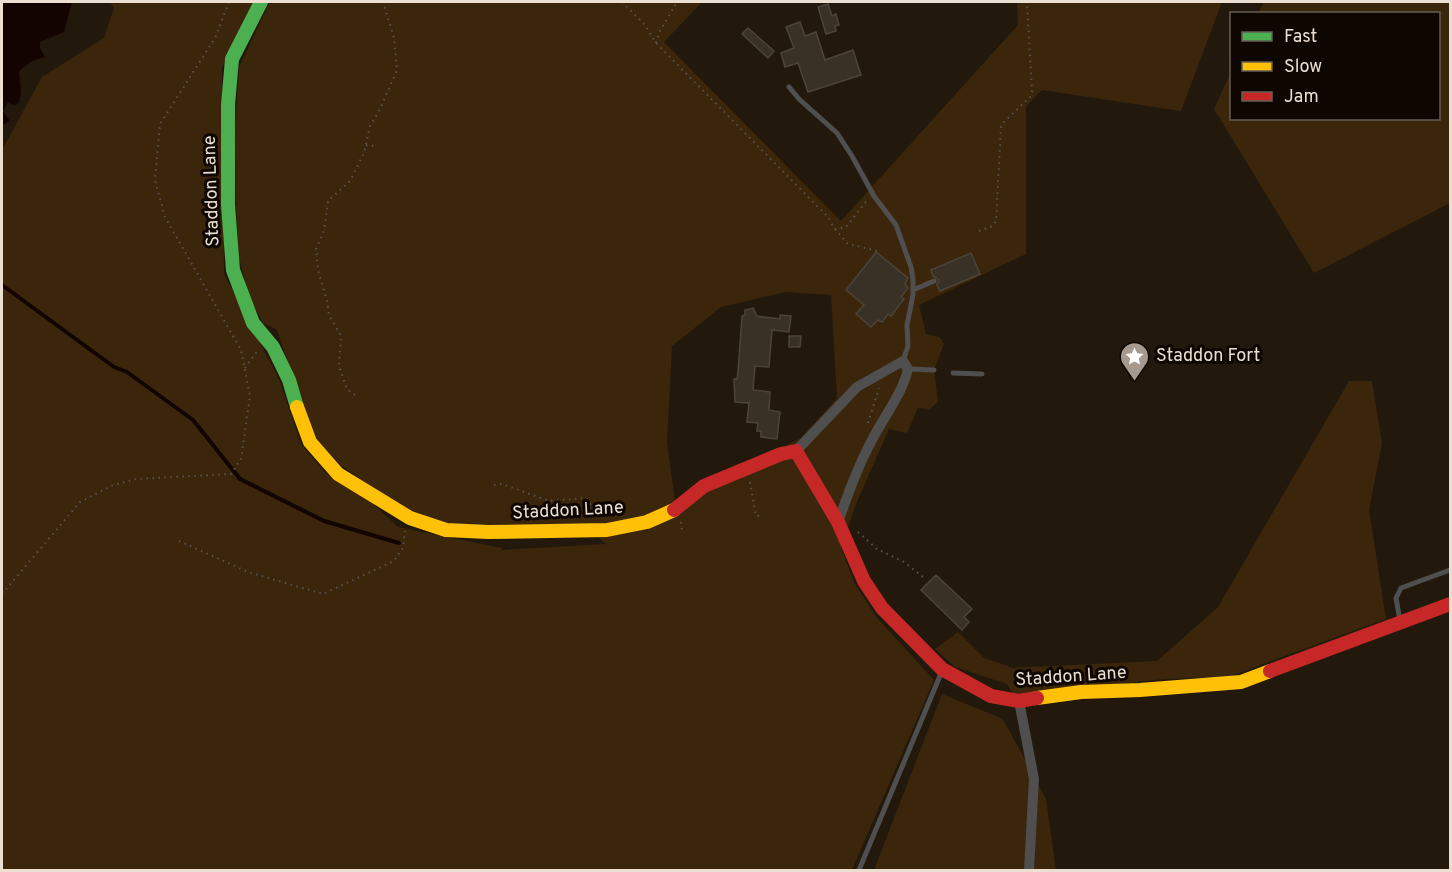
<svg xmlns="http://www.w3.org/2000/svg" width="1452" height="872" font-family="Overpass,sans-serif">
  <rect width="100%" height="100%" fill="#22190c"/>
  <path fill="#3b260b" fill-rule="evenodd" d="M110,2H257L222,67L224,274L279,379L301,444L326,473L368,499L398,527L502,548L501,550L606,544L586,526H445L408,513L341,465L319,442L308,421L277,330L263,323L251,301L239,258L236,204L235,126L239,67L270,2H702L664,42L841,221L1018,25L1017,2H1222L1181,111L1042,90L1026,106V254L919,305L926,334L939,337L944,344L934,370L938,402L930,409L918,408L907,433L889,429L856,504L841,548L855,584L878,619L934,680L852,870H2V150L42,77L104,38L114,8ZM785,292L831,295L837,398L801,438L675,501L667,443L672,346L721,307Z
    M1264,2H1450V203L1314,273L1214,109L1231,72L1232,118H1438V14L1258,13Z
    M1349,381H1372L1382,443L1369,510L1386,619L1228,677L1164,679L1013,695L1007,684L955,667L935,649L958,632L984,658L1013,668L1157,661L1218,607Z
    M942,694L1003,719L1046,799L1056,870H874Z"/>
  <path fill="#130401" d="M2,2H72L64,32L40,42V48L45,57L32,61L19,71L21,92L19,103L14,105L8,102L3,111L10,121L2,125Z"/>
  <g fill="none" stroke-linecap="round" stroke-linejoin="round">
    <path stroke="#130401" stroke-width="4" d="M2,285L114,367L127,372L193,420L240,479L324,521L399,543"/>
  </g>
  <path fill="#393126" stroke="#4c443a" stroke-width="1.5" d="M828,4L832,16L836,14L839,25L835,26L836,31L826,34L818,7Z
    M800,22L805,36L816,32L825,60L853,50L861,75L808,92L798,63L785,67L781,53L794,48L786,27Z
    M748,28L774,51L768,58L742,34Z
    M876,252L908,278L905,284L908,288L901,297L904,299L891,316L888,314L882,322L878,320L871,327L856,314L864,305L846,290Z
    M971,253L980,274L940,291L937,285L939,280L933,276L931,270Z
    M753,308L757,316L780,319V315L791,316L789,332L772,330L769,367L755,366L753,390L770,392L769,410L780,412L777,439L761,437V431H757L758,423L747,422L749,403L735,402L734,379H737L738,372L742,316L745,315V310Z
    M789,336H801L800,347H789Z
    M936,575L972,609L964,617L969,622L962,630L921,590Z"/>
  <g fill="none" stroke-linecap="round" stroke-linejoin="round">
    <path stroke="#565452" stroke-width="2" stroke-dasharray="1.5 4.5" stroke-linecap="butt" d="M622,2L645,25L656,43L828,217L835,229L846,227L868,199
      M656,43L660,31L677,2
      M366,145L375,146
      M835,229L848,244L878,251
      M979,231L993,226L996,221L1001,127L1004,122L1030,97L1032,92L1027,2
      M245,368L259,349
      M355,395L347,389L339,366L341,336L329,315L327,301L318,270L316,249L324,231L328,201L350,181L364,153L370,126L379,111L397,70L394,38L383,2
      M868,423L879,388
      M750,482L756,516H762
      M494,485L502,484L549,501L586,498L599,517
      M681,522L682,531
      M858,532L877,549L904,562L923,577
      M179,541L248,572L323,594L394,561L403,548L405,531
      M2,594L80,502L113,485L136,479L231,474L241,459L250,396L241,350L165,217L155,180L160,124L215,38L229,2"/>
    <path stroke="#4f4f50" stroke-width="5" d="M789,87L799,99L837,133L852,156L874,196L896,225L911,267L913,279V295L907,325L908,346L903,361
      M913,290L934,281
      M908,369L934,370
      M953,373L982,374
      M1400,621L1396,598L1401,588L1450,570
      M859,870L942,671"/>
    <path stroke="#4f4f50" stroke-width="10" d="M796,451L857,387L903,361L908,369C902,395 884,416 872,440C858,466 848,494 838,522
      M1019,701L1034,779L1029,870"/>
    <path stroke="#4caf50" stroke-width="14" d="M261,2L232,59L228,105V205L233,270L253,323L273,347L289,380L297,407"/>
    <path stroke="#ffc107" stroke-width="14" d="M297,407L310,442L338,474L410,518L446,530L488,532L607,530L647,522L674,510
      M1037,698L1081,692L1140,690L1241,682L1270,671"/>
    <path stroke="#c62828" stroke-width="14" d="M674,510L704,486L781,454L796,451L838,522L864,581L882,608L942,669L991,696L1019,701L1037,698
      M1270,671L1450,604"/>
  </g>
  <defs>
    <symbol id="sight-pin" viewBox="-11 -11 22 30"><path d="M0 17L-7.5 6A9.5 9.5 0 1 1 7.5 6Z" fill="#a59a8d" stroke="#0d0601"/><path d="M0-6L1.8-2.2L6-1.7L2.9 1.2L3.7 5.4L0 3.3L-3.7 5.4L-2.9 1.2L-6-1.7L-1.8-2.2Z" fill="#fff"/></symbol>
  </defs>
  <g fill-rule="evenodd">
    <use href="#sight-pin" x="1118" y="340" width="33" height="45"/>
  </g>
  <g text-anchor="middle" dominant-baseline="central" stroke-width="6" stroke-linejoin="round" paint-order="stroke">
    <g font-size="18" fill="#ebdfd2" stroke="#0d0601">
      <text transform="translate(212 191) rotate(-92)">Staddon Lane</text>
      <text transform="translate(568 511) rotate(-3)">Staddon Lane</text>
      <text transform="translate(1071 677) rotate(-4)">Staddon Lane</text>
    </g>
    <g font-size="18" fill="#ebdfd2" stroke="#0d0601" text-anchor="start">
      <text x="1156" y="356">Staddon Fort</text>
    </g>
  </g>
  <rect width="1452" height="872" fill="none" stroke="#ebdfd2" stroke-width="6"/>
  <rect x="1230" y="12" width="210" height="108" fill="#0d0601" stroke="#665d55" stroke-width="1.5"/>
  <rect x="1242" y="32" width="30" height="9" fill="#4caf50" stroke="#665d55" stroke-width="1.5"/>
  <text x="1284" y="42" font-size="18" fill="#ebdfd2">Fast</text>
  <rect x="1242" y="62" width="30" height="9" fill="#ffc107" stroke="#665d55" stroke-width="1.5"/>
  <text x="1284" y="72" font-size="18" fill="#ebdfd2">Slow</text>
  <rect x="1242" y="92" width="30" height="9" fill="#c62828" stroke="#665d55" stroke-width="1.5"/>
  <text x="1284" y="102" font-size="18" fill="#ebdfd2">Jam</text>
</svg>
